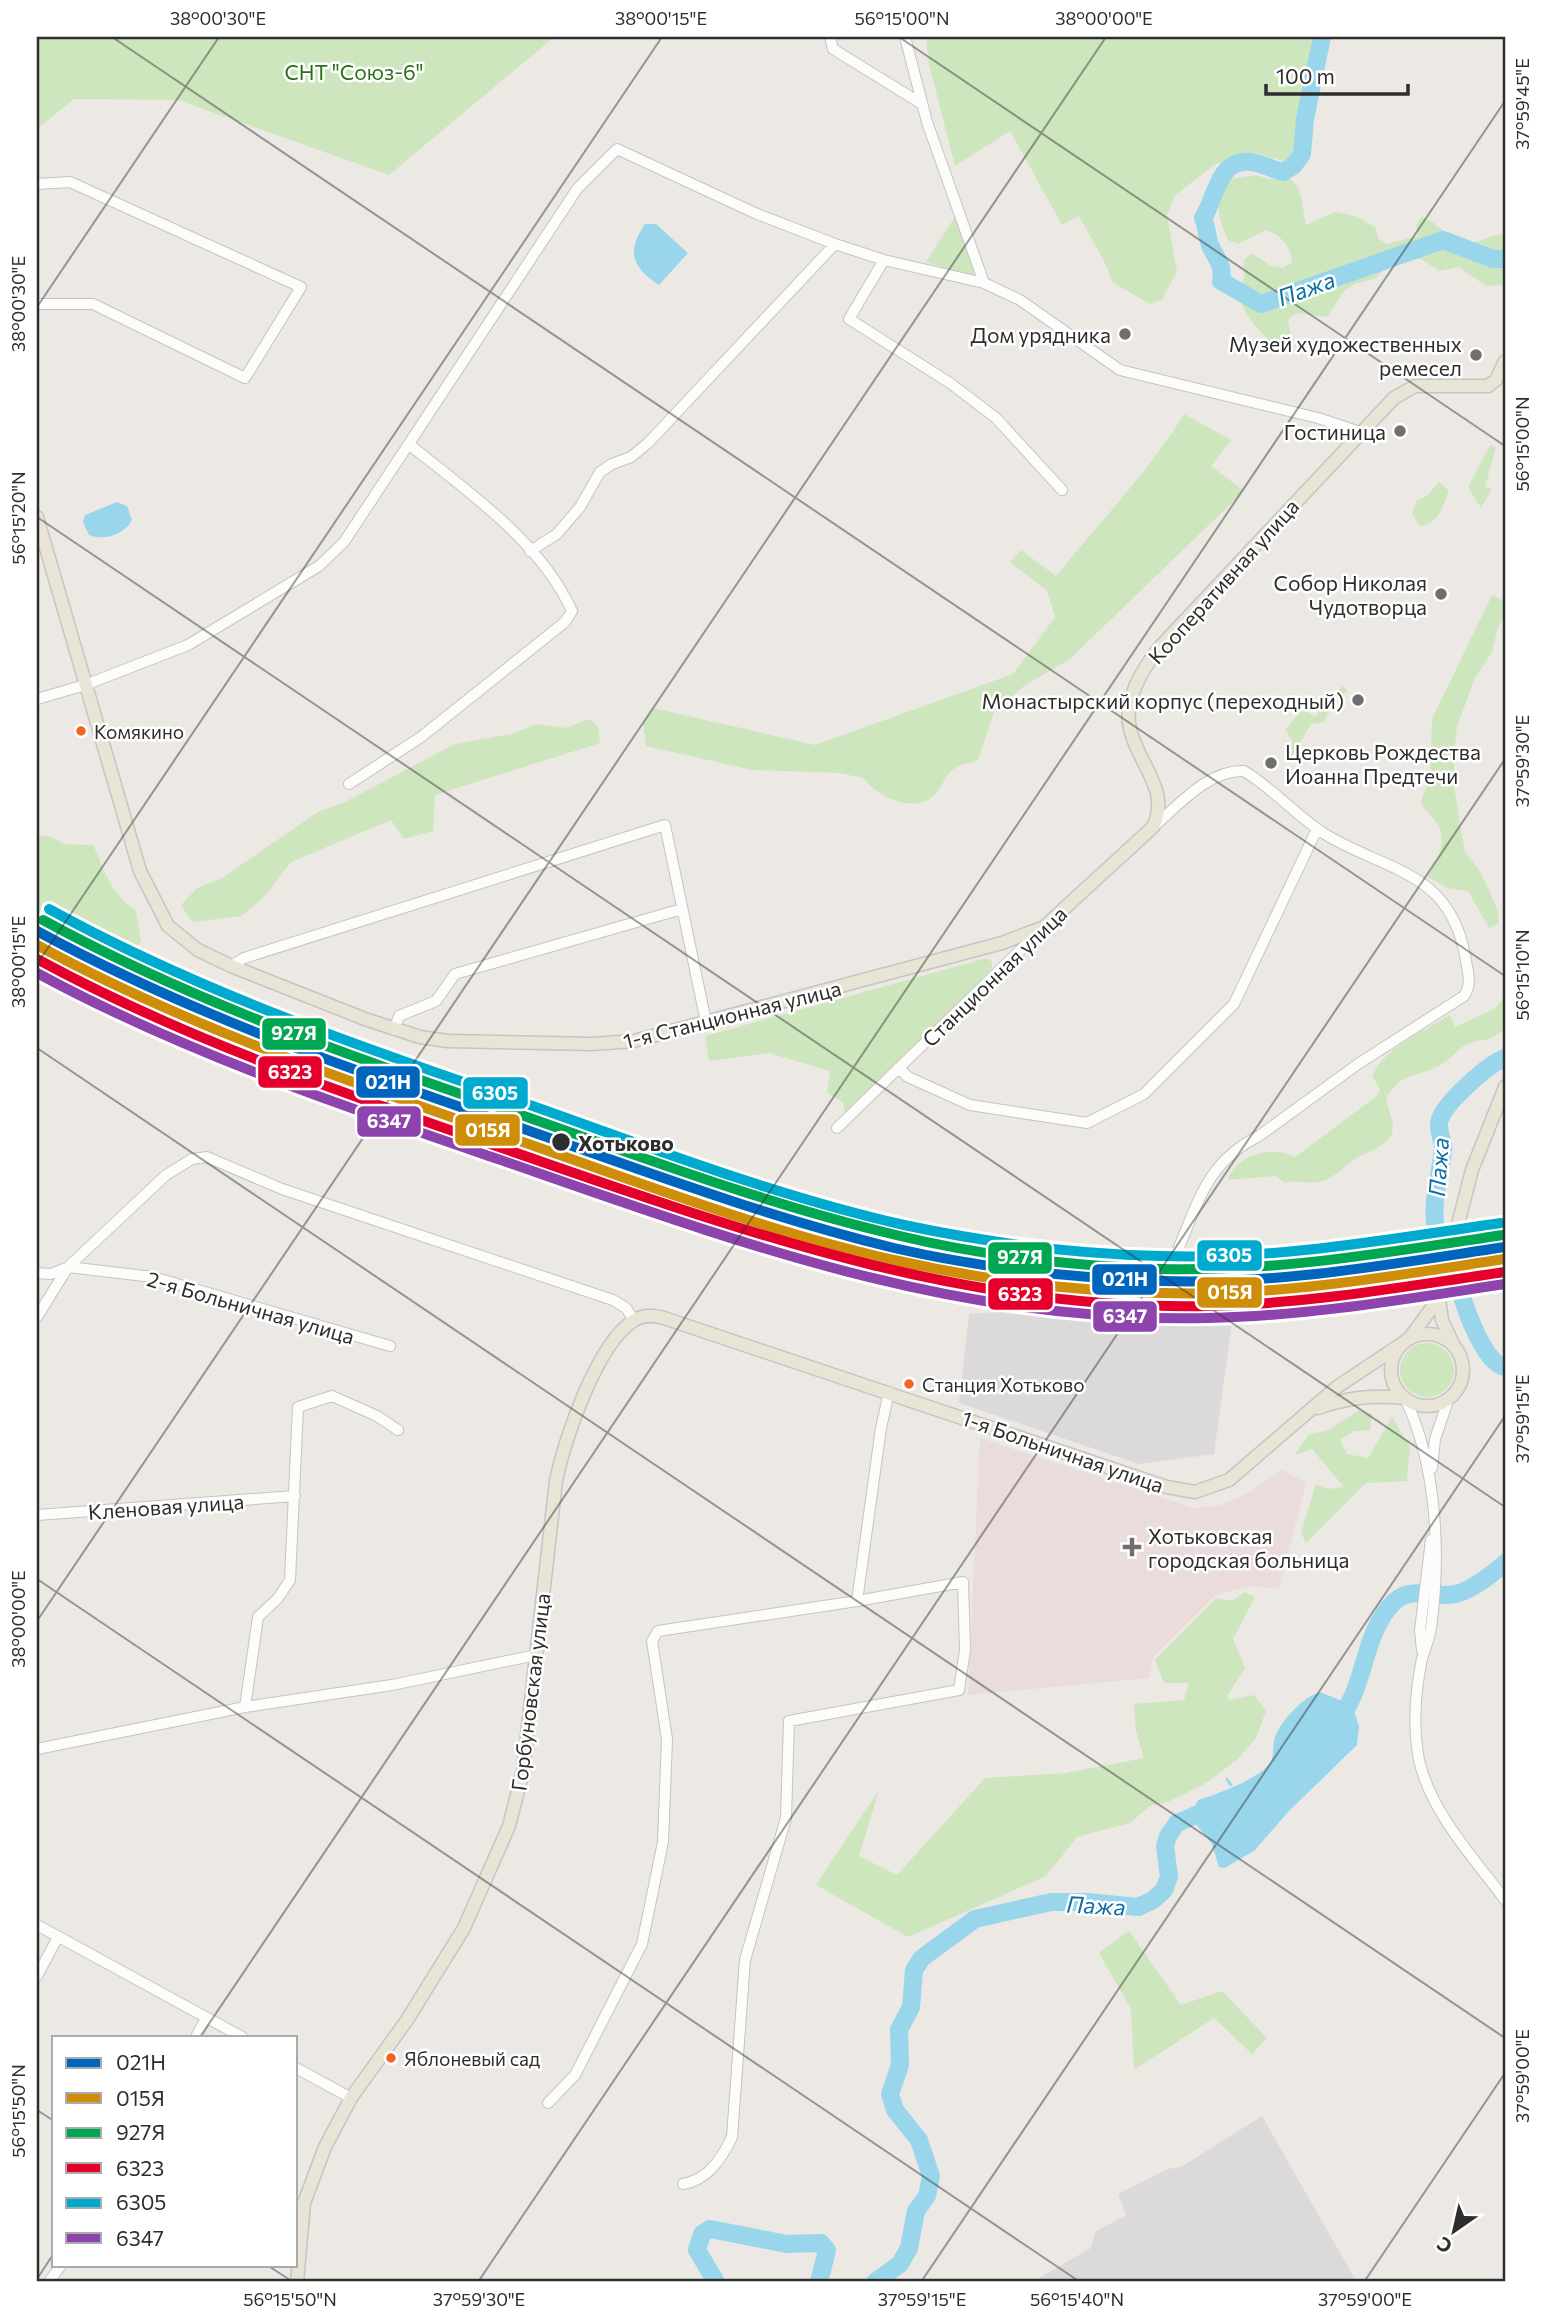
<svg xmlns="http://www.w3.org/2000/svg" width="1542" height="2319" font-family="Commissioner,sans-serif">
  <rect width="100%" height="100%" fill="#ece8e4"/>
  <path fill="#dcd9db" d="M1160,1300L1234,1308L1214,1454L1139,1464L959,1403L969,1314Z
    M1262,2116L1355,2279L1350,2282H1032L1091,2248L1095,2232L1126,2215L1118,2194L1168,2169L1181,2167Z"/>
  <path fill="#e9dcdb" d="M980,1438L1194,1508L1220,1505L1247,1494L1282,1470L1306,1483L1279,1589L1249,1586L1216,1595L1153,1657L1149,1678L968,1695Z"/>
  <path fill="#cee6be" d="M37,37H551L552,39L389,175L178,100L74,99L37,129Z
    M926,37H1313L1296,144L1286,162L1257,153L1216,164L1175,195L1167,215L1177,271L1162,300L1150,304L1113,283L1105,263L1079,216L1062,225L1010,131L955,166L929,64Z
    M1254,175L1275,180L1286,176C1305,187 1301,205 1306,225L1335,212L1356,216L1376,228L1378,238L1387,244L1418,236L1416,226L1421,217C1437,221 1445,236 1460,242C1477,248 1491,232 1505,235V285L1486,286L1459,267L1439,271L1422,259L1400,258L1390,263L1375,279L1354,284L1345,290L1327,317L1296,313L1288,320L1292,341L1288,351H1277C1272,340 1267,339 1259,330C1245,315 1236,300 1243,282C1245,276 1243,267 1244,260L1252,253L1271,266L1283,268L1292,262C1291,247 1281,235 1266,230L1238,244L1228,240C1219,221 1213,198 1226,180Z
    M956,215L975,271L972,276L926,262Z
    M1184,414L1231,440L1211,466L1244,491L1070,659L1024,686L994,712L978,760C971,763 958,765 952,770C944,777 941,791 932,797C913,813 876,797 864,778L838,773L752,770L646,746L643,722L653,708L815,745L1013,674L1055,617L1047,591L1010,562L1021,550L1056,576C1098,524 1150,470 1184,414Z
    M1490,445L1496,447L1485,487L1492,489L1481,508L1468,487Z
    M1439,482L1449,491C1443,506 1438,525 1420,526L1412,514L1417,500L1427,496Z
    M1492,595L1503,600L1505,615L1497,630L1492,652L1474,680L1457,727L1454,757V787L1465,852L1479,870L1490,892L1498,912L1499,923L1489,928L1468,891L1447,888L1428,877C1436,861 1448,844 1438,825C1433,816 1425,812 1421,803L1430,771L1432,719Z
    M1343,686L1348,691L1333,701L1324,722L1311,724L1290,760L1284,758L1293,741L1285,730L1310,700L1315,703L1308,712L1314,717Z
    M589,719L598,727L600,743L435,795L433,831L404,839L391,820L291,862L266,895L242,916L192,922L181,905L197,888L222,878L318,812L345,802L455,744L512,734L537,724L565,728Z
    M37,835L52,837L64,844L93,845C107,874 108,891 136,911L141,941L132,952L118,950L87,923L37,909Z
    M987,958L992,962V968L980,981L845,1113L843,1102L827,1093L830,1071L769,1053L709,1061L705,1036Z
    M1505,973V1029C1487,1044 1483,1037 1466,1045C1457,1049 1452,1058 1444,1063C1420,1079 1403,1068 1386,1099L1393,1123L1392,1135C1378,1152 1367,1150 1351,1162C1340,1170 1332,1180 1318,1182C1306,1184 1298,1179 1285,1183L1275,1176L1228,1180C1235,1154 1275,1145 1295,1157L1378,1095L1380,1089L1372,1076C1384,1048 1424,1031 1450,1015L1455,1027L1496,1008L1503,998Z
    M1400 1370a27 27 0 1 1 54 0a27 27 0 1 1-54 0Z
    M1358,1411L1372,1414L1370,1430L1354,1431L1340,1440L1347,1454L1368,1458L1392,1417L1410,1447L1407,1481L1366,1483L1306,1543L1301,1533L1316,1484L1327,1489L1344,1487L1312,1449L1294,1456L1309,1434L1327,1431Z
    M1245,1592L1255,1597L1233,1639L1245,1668L1227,1696L1229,1700L1254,1695L1266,1711L1256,1738L1237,1760L1206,1783L1170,1801L1150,1806L1130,1823L1077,1837L1046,1876L908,1937L816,1885L879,1790L859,1856L897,1875L985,1778L1066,1773L1144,1758L1136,1731L1134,1704L1184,1700L1189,1683H1164L1155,1660L1216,1598L1232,1601Z
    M1129,1931L1181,2005L1222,1991L1267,2038L1252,2054L1214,2018L1134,2070L1131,2009L1099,1953Z"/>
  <path fill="#99d6ec" d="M645,224H656L688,253L659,285C632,267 626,252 645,224Z
    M117,502L127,506L132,520C124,535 104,541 89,535L83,522L85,515Z
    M1320,1692L1352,1705L1359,1726L1357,1745L1289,1811L1255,1850L1225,1868L1219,1867L1212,1844L1195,1823V1806L1198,1800C1216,1795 1260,1778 1270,1763C1275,1755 1272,1746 1275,1737C1281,1721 1304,1696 1320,1692Z"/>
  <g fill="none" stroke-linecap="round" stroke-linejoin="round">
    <path stroke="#99d6ec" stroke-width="2.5" d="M1227,1779L1231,1785"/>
    <path stroke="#99d6ec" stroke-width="18" d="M1322,37L1305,119L1302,154L1293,166L1283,172C1273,170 1266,165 1256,163C1218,154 1217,197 1203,218C1207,227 1207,237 1210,245C1216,260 1224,263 1221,281L1261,304L1443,240L1493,259H1505
      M1505,1058C1488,1064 1446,1102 1440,1119C1436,1130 1444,1140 1443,1150C1440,1178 1431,1200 1436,1230C1439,1241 1449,1246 1454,1256C1459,1266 1458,1281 1461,1293C1466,1311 1486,1366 1505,1367
      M1336,1722C1367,1690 1361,1634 1394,1602C1411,1585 1435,1599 1455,1594C1473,1590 1492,1574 1505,1563
      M716,2282L697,2250L702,2234L710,2229L787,2244L821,2243L827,2250L819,2282
      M875,2282L900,2264L909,2248L916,2211L927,2196L931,2176L919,2140L895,2110L890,2094L900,2065L899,2030L911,2007L914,1970L922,1958L975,1919L1051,1902H1087L1138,1907L1153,1900L1164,1890L1169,1877L1165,1846L1168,1836L1177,1823L1217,1806"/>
    <defs>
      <path id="minor" d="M830,37L833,49L922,104
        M905,37L927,122L984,283
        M37,184L70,182L301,287L245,378L93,304H37
        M884,260L849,319L950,383L996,418L1062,490
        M530,551L557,534L580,507L600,472L612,464L631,457L648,443L835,244
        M37,699L85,685L188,645L319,566L344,542L577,189L617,149L757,214L835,244L884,260L984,283L1020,300L1120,370L1318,418L1360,432
        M349,784L421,737L565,622L572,611C540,541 468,492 410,445
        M1153,827C1179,805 1208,770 1244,771C1274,789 1298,818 1328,836C1390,872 1449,872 1465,955C1467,970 1473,983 1464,996L1358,1064L1259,1136C1206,1162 1198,1204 1176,1254
        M231,966L244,958L665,825L706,1022
        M394,1030L399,1016L436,1001L455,974L682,909
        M898,1068L908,1077L970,1105L1087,1123L1144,1094L1234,1004L1317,829
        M837,1128L1041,930
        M37,1273L51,1274L68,1267L166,1175L192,1159L207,1157L282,1189L613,1300L626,1308L634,1320
        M37,1317L68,1267L153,1277L390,1346
        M1405,1398C1437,1466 1441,1554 1431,1628C1429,1639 1425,1649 1422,1659C1415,1692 1413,1727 1419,1760C1431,1813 1474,1858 1505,1900
        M1432,1468L1435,1439L1449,1398
        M37,1515L295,1496
        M1422,1650L1420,1630L1431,1540
        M245,1707L258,1617L278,1598L290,1580L298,1407L332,1396L377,1416L398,1430
        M37,1749L245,1707L392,1685L536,1655
        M37,1925L242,2037
        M37,1976L58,1937
        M196,2037L206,2018
        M296,2068L351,2098
        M548,2103L575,2075L642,1944L663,1842L667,1739L652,1641L658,1631L857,1601L881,1428L889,1392
        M683,2184C708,2180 722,2158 732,2137L745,1960L786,1818L789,1721L959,1690L965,1650L963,1582L857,1601
        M49,2282L61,2265"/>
      <path id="major" d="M37,517L140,871L168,926L198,950L231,966L365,1019L420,1037L448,1041L592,1044L634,1041L1002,943L1044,927L1153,827C1171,790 1138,764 1130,729C1123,700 1142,670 1159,648L1394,398L1415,386H1488L1496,380L1505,361
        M1439,1298L1442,1320L1453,1344
        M1391 1370a36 36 0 1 1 72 0a36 36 0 1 1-72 0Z
        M1409,1339L1439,1298L1472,1170L1505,1087
        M1318,1408C1349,1397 1373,1395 1405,1398
        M297,2282L304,2203L325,2147L351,2098L407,2020L464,1928L509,1826L523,1771L556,1481C564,1440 597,1344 633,1321C642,1315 654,1315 664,1318L1167,1487L1195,1492L1229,1480L1337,1387L1403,1343"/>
    </defs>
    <use href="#minor" stroke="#c5c4c5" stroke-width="12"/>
    <use href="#major" stroke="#c6c5c4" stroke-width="15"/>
    <use href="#minor" stroke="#fcfcfb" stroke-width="10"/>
    <use href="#major" stroke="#e8e4d6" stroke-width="12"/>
    <defs>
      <path id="rail-1" d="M37,931C191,1015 355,1071 521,1128C644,1171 767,1217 894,1248C981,1268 1072,1278 1161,1281C1277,1285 1391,1264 1505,1247"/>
      <path id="rail-2" d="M37,945C189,1028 351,1082 514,1139C639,1182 764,1231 894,1260C982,1280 1072,1291 1161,1293C1277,1297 1391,1276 1505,1259"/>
      <path id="rail-3" d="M43,920C196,1004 359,1059 524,1116C647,1159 769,1205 896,1235C982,1256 1072,1266 1161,1269C1276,1272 1390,1252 1503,1235"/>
      <path id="rail-4" d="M37,959C184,1039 341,1092 499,1147C732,1227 956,1311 1208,1306C1308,1304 1406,1286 1505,1272"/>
      <path id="rail-5" d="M49,909C201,993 364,1048 527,1104C652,1148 776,1196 904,1225C989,1243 1075,1254 1161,1256C1276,1260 1389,1239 1501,1223"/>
      <path id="rail-6" d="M37,973C181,1051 337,1104 492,1157C729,1239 952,1324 1208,1318C1308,1316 1406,1299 1505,1284"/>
    </defs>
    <use href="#rail-1" stroke="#fff" stroke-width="16"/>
    <use href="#rail-2" stroke="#fff" stroke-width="16"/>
    <use href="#rail-3" stroke="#fff" stroke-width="16"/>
    <use href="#rail-4" stroke="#fff" stroke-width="16"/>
    <use href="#rail-5" stroke="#fff" stroke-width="16"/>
    <use href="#rail-6" stroke="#fff" stroke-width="16"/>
    <use href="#rail-1" stroke="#0065bd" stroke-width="10"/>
    <use href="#rail-2" stroke="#cf8e09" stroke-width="10"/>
    <use href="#rail-3" stroke="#00a651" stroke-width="10"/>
    <use href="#rail-4" stroke="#e4002b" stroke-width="10"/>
    <use href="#rail-5" stroke="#00a9ce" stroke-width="10"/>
    <use href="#rail-6" stroke="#8e44ad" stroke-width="10"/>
  </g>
  <path fill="none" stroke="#2e2e2e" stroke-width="2" stroke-opacity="0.45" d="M112,37L1505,976M899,37L1505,446M37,307L219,37M37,517L1505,1507M37,964L662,37M37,1048L1505,2038M37,1579L1080,2282M37,1621L1106,37M200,2037L1505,101M37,2110L54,2121M267,2265L293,2282M37,2279L54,2253M478,2282L1505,759M921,2282L1505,1416M1364,2282L1505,2073"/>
  <g fill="#706f6e" stroke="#fff" stroke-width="2.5">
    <circle cx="1125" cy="334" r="7"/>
    <circle cx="1476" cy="355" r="7"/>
    <circle cx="1400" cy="431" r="7"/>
    <circle cx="1441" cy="594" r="7"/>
    <circle cx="1358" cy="700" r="7"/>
    <circle cx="1271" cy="763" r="7"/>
    <path d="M1128.5 1536.5h7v7h7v7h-7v7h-7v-7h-7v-7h7z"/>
  </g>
  <g fill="#f26522" stroke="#fff" stroke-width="2.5">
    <circle cx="81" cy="731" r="6"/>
    <circle cx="909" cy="1384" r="6"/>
    <circle cx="391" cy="2058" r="6"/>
  </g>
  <circle fill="#2e2e2e" stroke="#fff" stroke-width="2.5" cx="561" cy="1142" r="10"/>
  <g text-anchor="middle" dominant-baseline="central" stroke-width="5" stroke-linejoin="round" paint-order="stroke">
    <g font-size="19" fill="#2e2e2e" stroke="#fff" text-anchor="start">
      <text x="94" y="731">Комякино</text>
      <text x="922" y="1384">Станция Хотьково</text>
      <text x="404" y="2058">Яблоневый сад</text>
    </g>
    <g font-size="21" fill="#2c6e1b" stroke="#fff">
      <text x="354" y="71">СНТ "Союз-6"</text>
    </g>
    <g font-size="21" fill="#2e2e2e" stroke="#fff" text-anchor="end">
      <text x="1111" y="334">Дом урядника</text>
      <text x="1462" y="343">Музей художественных<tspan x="1462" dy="24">ремесел</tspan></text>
      <text x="1386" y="431">Гостиница</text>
      <text x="1427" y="582">Собор Николая<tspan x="1427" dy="24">Чудотворца</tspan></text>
      <text x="1344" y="700">Монастырский корпус (переходный)</text>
      <text x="1285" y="751" text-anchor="start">Церковь Рождества<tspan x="1285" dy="24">Иоанна Предтечи</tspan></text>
      <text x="1148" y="1535" text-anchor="start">Хотьковская<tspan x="1148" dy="24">городская больница</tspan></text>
    </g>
    <g font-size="21" fill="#2e2e2e" stroke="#fff">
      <text transform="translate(1223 581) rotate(-48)">Кооперативная улица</text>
      <text transform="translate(994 976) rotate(-44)">Станционная улица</text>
      <text transform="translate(732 1014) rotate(-14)">1-я Станционная улица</text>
      <text transform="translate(251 1307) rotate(16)">2-я Больничная улица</text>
      <text transform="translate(1063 1451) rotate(19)">1-я Больничная улица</text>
      <text transform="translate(166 1506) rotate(-4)">Кленовая улица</text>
      <text transform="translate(530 1692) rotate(-83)">Горбуновская улица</text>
    </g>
    <g font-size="21" font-weight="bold" fill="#2e2e2e" stroke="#fff" text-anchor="start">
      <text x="578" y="1142">Хотьково</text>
    </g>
    <g font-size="23" font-style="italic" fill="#0d6fa3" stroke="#fff">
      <text transform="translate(1306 288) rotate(-20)">Пажа</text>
      <text transform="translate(1438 1167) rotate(-86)">Пажа</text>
      <text transform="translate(1096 1905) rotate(3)">Пажа</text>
    </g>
  </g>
  <g stroke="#fff" stroke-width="2.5">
    <rect x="261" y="1017" width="66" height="34" rx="7" fill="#00a651"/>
    <rect x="257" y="1055" width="66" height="34" rx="7" fill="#e4002b"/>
    <rect x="355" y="1065" width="66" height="34" rx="7" fill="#0065bd"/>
    <rect x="462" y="1076" width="67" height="34" rx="7" fill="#00a9ce"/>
    <rect x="356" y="1105" width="66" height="33" rx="7" fill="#8e44ad"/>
    <rect x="454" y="1113" width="67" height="34" rx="7" fill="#cf8e09"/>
    <rect x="1196" y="1239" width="67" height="33" rx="7" fill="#00a9ce"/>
    <rect x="987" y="1241" width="66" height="34" rx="7" fill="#00a651"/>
    <rect x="1091" y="1263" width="67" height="33" rx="7" fill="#0065bd"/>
    <rect x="1196" y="1276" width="67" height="33" rx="7" fill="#cf8e09"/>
    <rect x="987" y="1277" width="67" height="34" rx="7" fill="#e4002b"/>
    <rect x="1092" y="1300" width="66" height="33" rx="7" fill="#8e44ad"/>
  </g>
  <g font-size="19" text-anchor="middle" font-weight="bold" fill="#fff">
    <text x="294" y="1040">927Я</text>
    <text x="290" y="1079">6323</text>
    <text x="388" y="1089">021Н</text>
    <text x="495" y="1100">6305</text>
    <text x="389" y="1128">6347</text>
    <text x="488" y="1137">015Я</text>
    <text x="1229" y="1262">6305</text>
    <text x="1020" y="1264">927Я</text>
    <text x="1125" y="1286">021Н</text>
    <text x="1230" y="1299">015Я</text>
    <text x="1020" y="1301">6323</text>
    <text x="1125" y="1323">6347</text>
  </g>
  <rect width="1542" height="2319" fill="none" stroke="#ffffff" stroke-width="77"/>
  <rect x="52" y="2036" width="245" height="231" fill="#ffffff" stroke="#ababab" stroke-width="2"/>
  <rect x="66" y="2058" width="35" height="10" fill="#0065bd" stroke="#ababab" stroke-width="2"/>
  <text x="116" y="2070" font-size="21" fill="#2e2e2e">021Н</text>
  <rect x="66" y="2093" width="35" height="10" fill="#cf8e09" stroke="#ababab" stroke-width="2"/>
  <text x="116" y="2106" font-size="21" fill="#2e2e2e">015Я</text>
  <rect x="66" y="2128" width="35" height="10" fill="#00a651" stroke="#ababab" stroke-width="2"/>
  <text x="116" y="2140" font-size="21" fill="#2e2e2e">927Я</text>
  <rect x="66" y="2163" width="35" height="10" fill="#e4002b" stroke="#ababab" stroke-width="2"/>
  <text x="116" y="2176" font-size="21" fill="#2e2e2e">6323</text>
  <rect x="66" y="2198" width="35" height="10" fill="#00a9ce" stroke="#ababab" stroke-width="2"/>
  <text x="116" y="2210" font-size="21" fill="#2e2e2e">6305</text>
  <rect x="66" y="2233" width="35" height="10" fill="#8e44ad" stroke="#ababab" stroke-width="2"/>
  <text x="116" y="2246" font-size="21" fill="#2e2e2e">6347</text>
  <g transform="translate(1454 2231) rotate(214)" stroke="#ffffff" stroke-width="5" paint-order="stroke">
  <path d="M0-5L12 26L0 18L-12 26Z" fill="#2e2e2e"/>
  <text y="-10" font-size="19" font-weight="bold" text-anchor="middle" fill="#2e2e2e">С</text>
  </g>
  <path d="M1266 84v10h142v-10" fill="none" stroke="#2e2e2e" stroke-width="3.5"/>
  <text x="1276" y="84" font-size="21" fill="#2e2e2e" stroke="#ffffff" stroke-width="5" paint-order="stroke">100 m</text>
  <rect x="38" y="38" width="1466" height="2242" fill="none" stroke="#2e2e2e" stroke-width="2.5"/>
  <g font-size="18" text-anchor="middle" fill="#2e2e2e">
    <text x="218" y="25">38°00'30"E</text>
    <text x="661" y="25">38°00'15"E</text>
    <text x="902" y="25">56°15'00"N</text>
    <text x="1104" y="25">38°00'00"E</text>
    <text transform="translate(1523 104) rotate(-90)" y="6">37°59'45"E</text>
    <text transform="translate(19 304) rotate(-90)" y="6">38°00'30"E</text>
    <text transform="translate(1523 444) rotate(-90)" y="6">56°15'00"N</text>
    <text transform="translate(19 518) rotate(-90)" y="6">56°15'20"N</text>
    <text transform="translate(1523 761) rotate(-90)" y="6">37°59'30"E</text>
    <text transform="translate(19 962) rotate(-90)" y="6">38°00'15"E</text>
    <text transform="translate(1523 975) rotate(-90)" y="6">56°15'10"N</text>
    <text transform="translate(1523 1419) rotate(-90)" y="6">37°59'15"E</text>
    <text transform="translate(19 1619) rotate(-90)" y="6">38°00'00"E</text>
    <text transform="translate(1523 2076) rotate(-90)" y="6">37°59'00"E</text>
    <text transform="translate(19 2111) rotate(-90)" y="6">56°15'50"N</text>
    <text x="290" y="2306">56°15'50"N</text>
    <text x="479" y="2306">37°59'30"E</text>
    <text x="922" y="2306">37°59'15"E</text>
    <text x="1077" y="2306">56°15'40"N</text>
    <text x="1365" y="2306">37°59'00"E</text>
  </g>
</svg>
